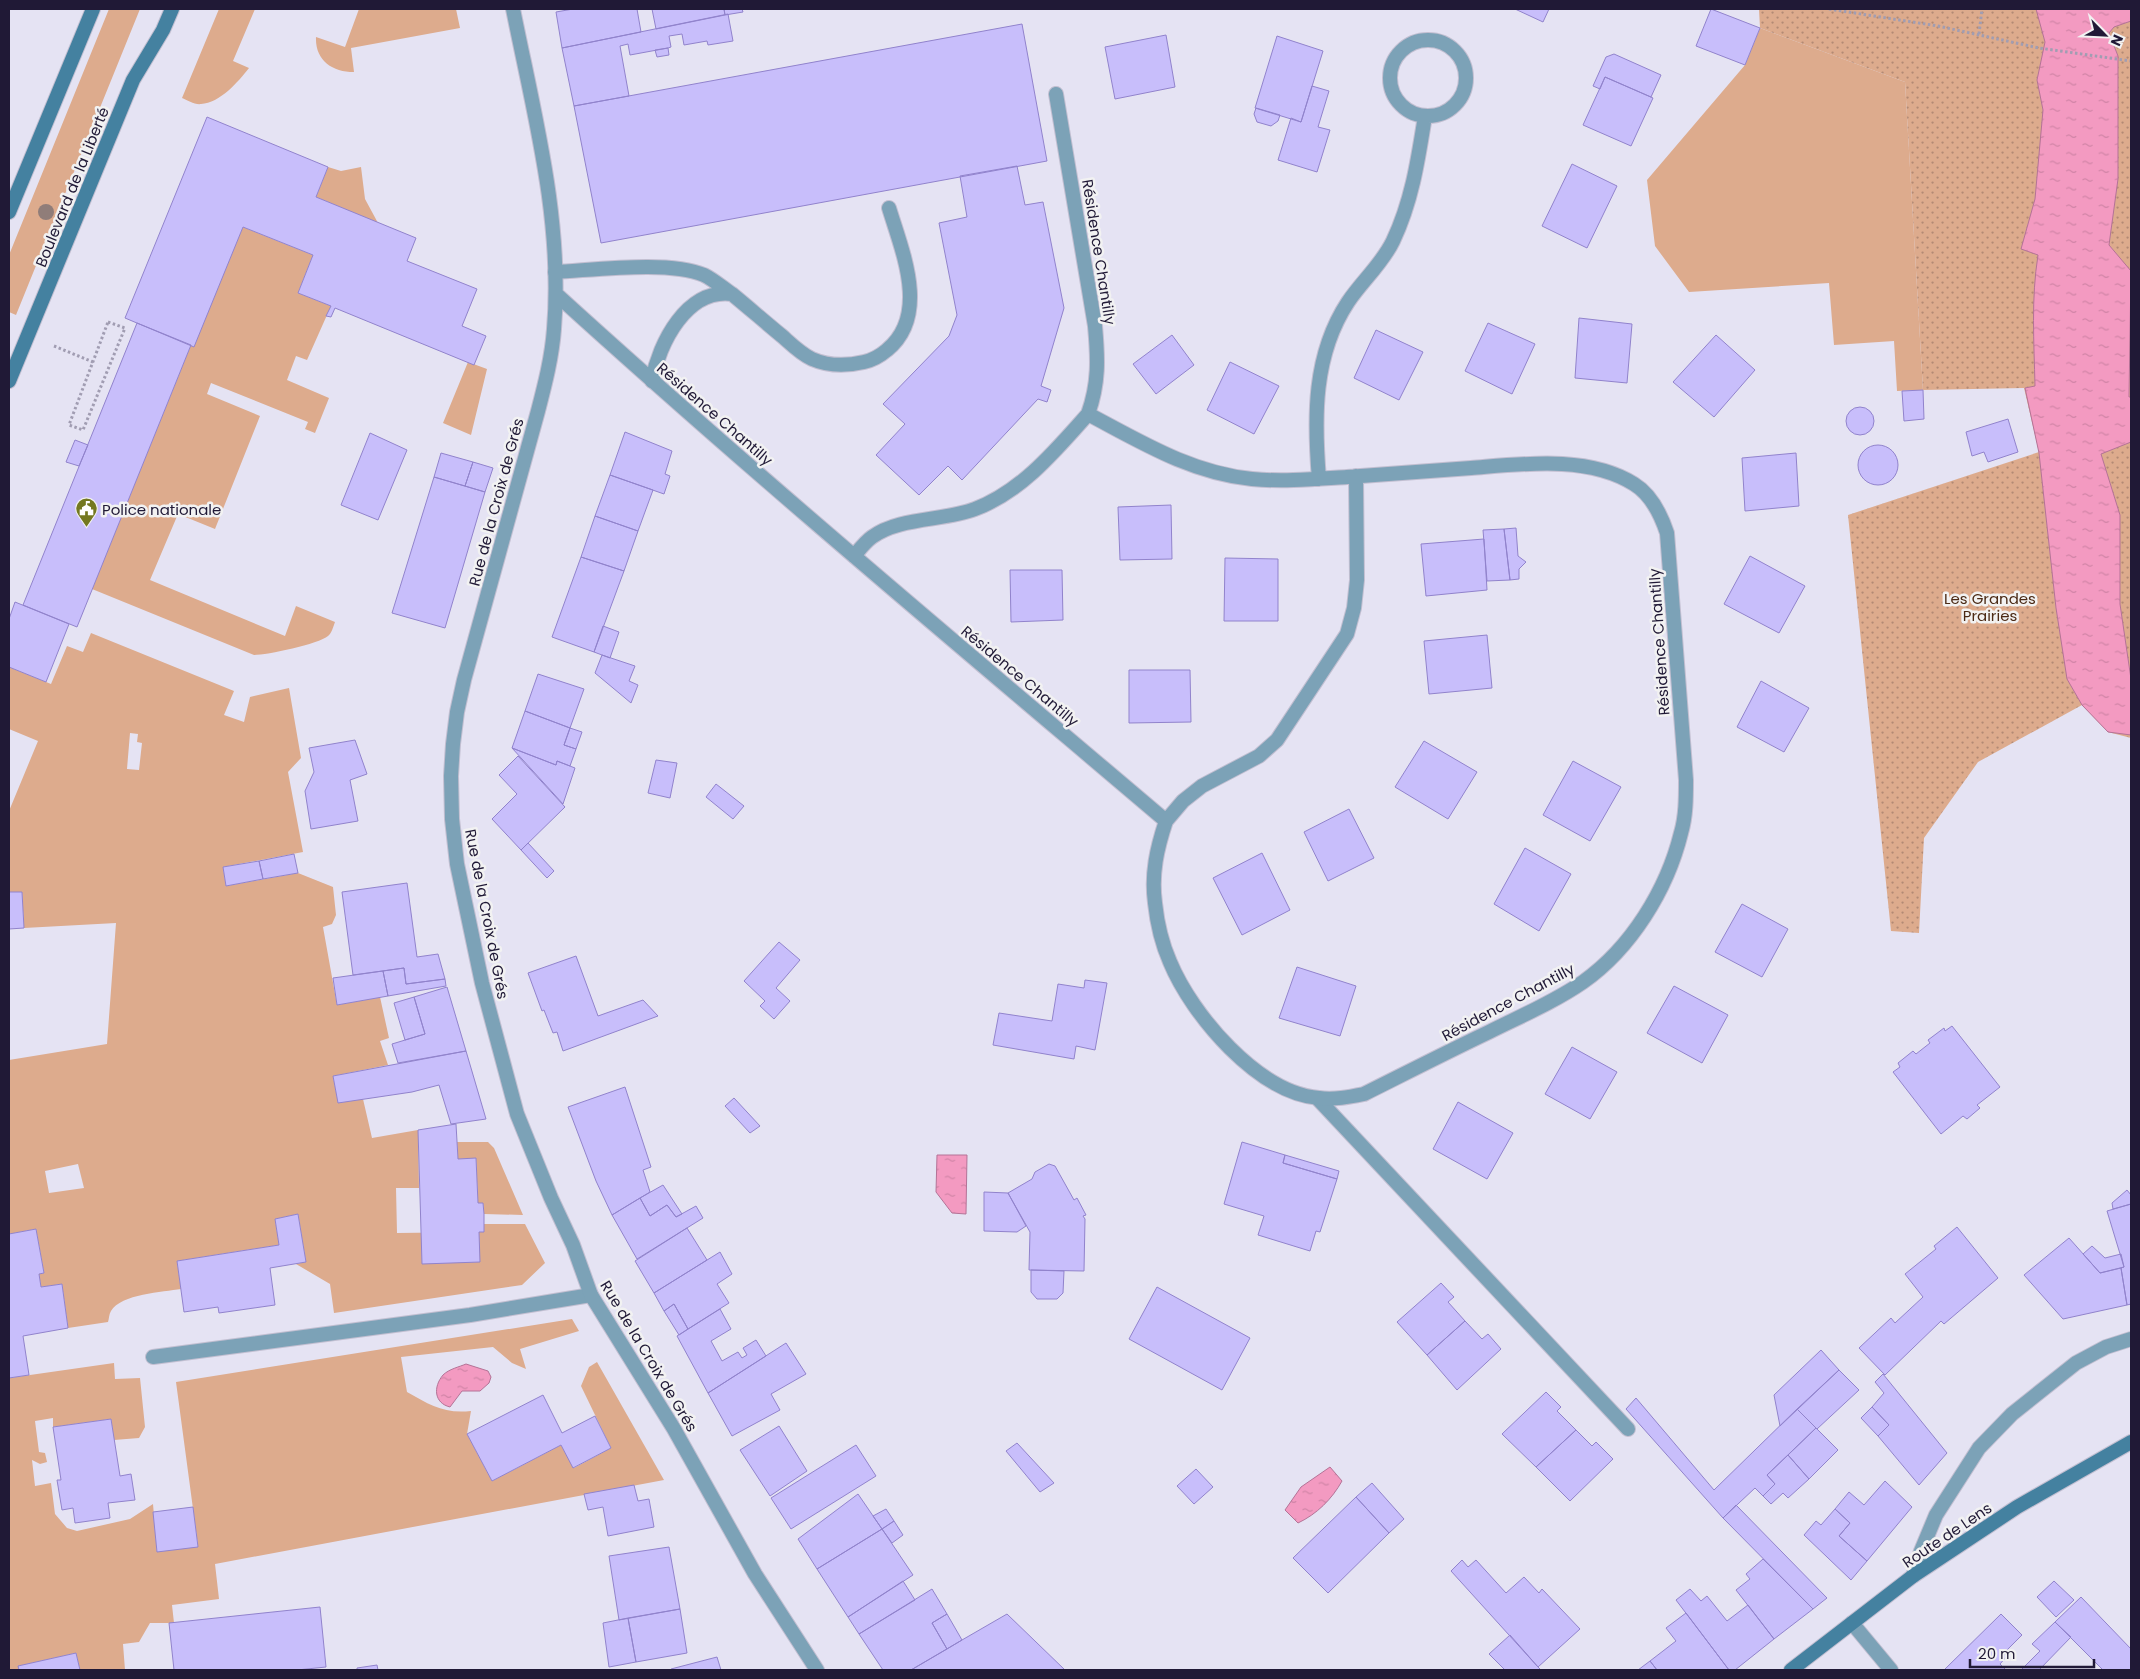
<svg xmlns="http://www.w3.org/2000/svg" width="2140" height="1679" font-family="Poppins,sans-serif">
  <defs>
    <pattern id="park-dots" width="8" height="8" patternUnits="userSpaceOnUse" patternTransform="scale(1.25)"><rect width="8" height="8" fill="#ddab8d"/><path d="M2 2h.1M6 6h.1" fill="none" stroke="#b38a74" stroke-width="1.8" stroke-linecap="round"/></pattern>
    <pattern id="water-ripples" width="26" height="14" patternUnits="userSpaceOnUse" patternTransform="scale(1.25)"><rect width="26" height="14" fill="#f39ac1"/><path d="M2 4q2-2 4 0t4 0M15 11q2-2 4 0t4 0" fill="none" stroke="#d084a6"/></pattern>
  </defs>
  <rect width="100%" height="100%" fill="#e5e3f3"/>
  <path fill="#ddab8d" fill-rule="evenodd" d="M109,9H140L16,315L9,312V255Z
    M219,9H255L233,61L249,68C238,82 220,103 201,104C195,105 187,100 182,98Z
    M359,9H456L460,28L351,48L354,72C332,72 315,60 316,37L345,47Z
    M1760,28L1905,82L1923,390L1897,391L1894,341L1834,345L1829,283L1689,292L1655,246L1647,180L1745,65Z
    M328,167L341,171L361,167L365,199L378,223L316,197Z
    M243,227L313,255L298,293L331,306L307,360L296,356L287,380L329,398L315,433L305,429L308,422L211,383L207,394L260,416L215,529L178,514L150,580L285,636L296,606L335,622C333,627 332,633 328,636C319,644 267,655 254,655L92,589L191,345Z
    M468,362L487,369L471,435L443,423Z
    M91,633L234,691L224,715L244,722L250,697L289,688L301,758L288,772L303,852L223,867L226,886L298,873L333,887L336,915L332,924L323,927L337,1005L380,997L389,1038L380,1041L388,1065L333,1076L338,1102L363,1099L372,1138L418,1130L419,1188H396L397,1233L479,1232L484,1224H525L545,1263L522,1285L334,1313L330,1284L296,1264L306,1262L298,1214L275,1219L279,1245L177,1261L181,1289C163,1292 121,1294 111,1311C109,1314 109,1319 108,1322L68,1328L62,1284L41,1287L39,1274L44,1273L36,1229L9,1234V1060L107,1044L116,923L24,928L22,892H9V811L38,741L9,729V667L51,684L67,646L83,652ZM130,733L138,734L137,742L142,743L139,770L127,769ZM78,1164L84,1188L49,1193L45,1171Z
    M457,1142H488L494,1148L523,1215L484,1214L483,1204L478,1203L476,1159H458Z
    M572,1319L579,1331L520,1349L526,1369L512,1363L493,1347L401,1357L407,1392C430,1405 444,1414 471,1411L467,1434L492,1481L561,1445L574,1468L611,1448L581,1386L589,1367L597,1362L664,1480L215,1564L219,1599L172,1605L174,1623H150L139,1642L123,1644L125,1670H80L76,1653L19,1666V1670H9V1378L114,1363L115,1379L140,1378L145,1427L139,1438L114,1440L111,1419L53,1427V1418L35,1421L39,1452L45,1453L47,1462L40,1464L32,1460L35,1486L51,1483L55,1514L67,1528L77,1531L130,1519L153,1504L157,1551L198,1546L176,1382Z"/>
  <path fill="url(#park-dots)" d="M1759,9H2131V738L2108,732L2082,705L1978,762L1924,838L1919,933L1891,931L1848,515L2039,452L2024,388L1923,390L1905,82L1760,28Z"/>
  <path fill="url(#water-ripples)" stroke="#b47397" d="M2036,9H2131V21L2114,27L2109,33L2118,56V179L2109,245L2131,271L2129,397H2131V442L2101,454L2120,515V604L2131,679V735L2108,732L2082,705L2067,679L2056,608L2039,453L2025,388L2035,386C2034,342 2031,299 2038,255L2021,249L2035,199L2043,110L2037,80L2045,42Z
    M937,1155H967L966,1214L952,1213L936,1192Z
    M466,1364L488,1371L491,1377L489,1383L480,1391H462L450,1407C434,1403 433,1387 443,1375C449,1369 459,1367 466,1364Z
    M1330,1467L1342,1481C1332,1499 1317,1514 1298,1523L1285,1510L1301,1487Z"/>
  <path fill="#c8befb" stroke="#9183cc" d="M573,9H637L641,32L562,48L556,12Z
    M652,9H724L725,15L656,29Z
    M724,9H742L743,12L725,15Z
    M1515,9H1549L1543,22Z
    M1711,9L1760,28L1745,65L1696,46Z
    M728,14L733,41L708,45L707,41L684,45L682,34L669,36L671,47L668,48L630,55L628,44L620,46L629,96L574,106L562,48Z
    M1022,24L1047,161L601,243L574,106Z
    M1166,35L1175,87L1115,99L1105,47Z
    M1277,36L1323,51L1301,122L1255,108Z
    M668,48L669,55L657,57L655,50Z
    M1614,54L1661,75L1651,97L1605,77L1600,89L1593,86L1606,57Z
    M1605,77L1653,98L1631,146L1583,125Z
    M1312,86L1329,91L1318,127L1330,130L1317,172L1278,160L1291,118L1301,122Z
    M1256,108L1280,115L1278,121L1271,126L1257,122L1254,114Z
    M207,117L328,167L316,197L416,238L407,261L477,289L462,326L486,336L474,365L335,308L331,317L326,316L331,306L298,293L313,255L243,227L194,347L125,318Z
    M1572,164L1617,186L1587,248L1542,226Z
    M1017,166L1025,205L1043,202L1064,308L1041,386L1051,390L1047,402L1038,399L962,480L948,466L919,495L876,455L905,424L883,404L949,336L957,315L939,223L967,217L960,176Z
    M1579,318L1632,324L1627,383L1575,378Z
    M137,323L191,345L77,627L23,605Z
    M1488,323L1535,344L1512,394L1465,371Z
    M1376,330L1423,352L1399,400L1354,378Z
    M1172,335L1194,365L1156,394L1133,364Z
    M1716,335L1755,370L1714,417L1673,382Z
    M1230,362L1279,386L1254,434L1207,410Z
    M1923,390L1924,419L1904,421L1902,391Z
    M1846 421a14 14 0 1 1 28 0a14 14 0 1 1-28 0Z
    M2008,419L2018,452L1988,462L1984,452L1972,456L1966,432Z
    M625,432L672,451L665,474L670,476L664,494L610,475Z
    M370,433L407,450L378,520L341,505Z
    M75,440L88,445L79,466L66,462Z
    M1858 465a20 20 0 1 1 40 0a20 20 0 1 1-40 0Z
    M441,453L473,462L465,486L434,477Z
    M1796,453L1799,506L1745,511L1742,458Z
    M473,462L493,468L485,492L465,486Z
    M610,475L653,490L638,531L595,516Z
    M434,477L485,492L445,628L392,613Z
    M1171,505L1172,559L1120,560L1118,507Z
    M595,516L638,531L624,571L581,557Z
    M1516,528L1518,556L1526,562L1519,569V579L1510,580L1504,529Z
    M1504,529L1510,580L1487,581L1483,530Z
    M1484,539L1487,590L1426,596L1421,544Z
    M1750,556L1805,586L1779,633L1724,604Z
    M581,557L624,571L594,652L552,637Z
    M1225,558L1278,559V621H1224Z
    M1010,570H1062L1063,620L1011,622Z
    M15,602L69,624L46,682L9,667V619Z
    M603,626L619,632L610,658L594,652Z
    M1487,635L1492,688L1429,694L1424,641Z
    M602,655L635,666L629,681L638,685L631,703L595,673Z
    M1129,670H1190L1191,722L1129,723Z
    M538,674L584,689L570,728L525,711Z
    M1761,681L1809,708L1784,752L1737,727Z
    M525,711L570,728L564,745L576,749L570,766L557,761L556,765L512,748Z
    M570,728L582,732L576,749L564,745Z
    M355,740L367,774L350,780L358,821L311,829L305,791L314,772L309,748Z
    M1424,741L1477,772L1448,819L1395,787Z
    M512,748L556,765L557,761L575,768L563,804Z
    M518,756L565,807L521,850L492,819L517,794L499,775Z
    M656,760L677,763L670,798L648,793Z
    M1573,761L1621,787L1590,841L1543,815Z
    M716,784L744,806L733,819L706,797Z
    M1349,809L1374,858L1328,881L1304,832Z
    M528,843L554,871L547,878L521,850Z
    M1525,848L1571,874L1539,931L1494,904Z
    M1262,853L1290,910L1242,935L1213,878Z
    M294,854L298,873L263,879L259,861Z
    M259,861L263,879L226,886L223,867Z
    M407,883L417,957L438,954L445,979L406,984L404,968L353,975L342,892Z
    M9,892H22L24,928L9,929Z
    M1742,904L1788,929L1762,977L1715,952Z
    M779,942L800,960L776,988L790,1001L774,1019L760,1006L765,1001L744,981Z
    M576,956L598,1016L643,1000L658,1016L563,1051L557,1032L553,1033L544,1010L542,1011L528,973Z
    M1297,967L1356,986L1340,1036L1279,1018Z
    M404,968L406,984L445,979L446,986L388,996L383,971Z
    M383,971L388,996L337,1005L333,978Z
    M1085,980L1107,983L1095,1050L1076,1046L1074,1059L993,1045L999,1013L1052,1021L1058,984L1084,988Z
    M1674,986L1728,1015L1702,1063L1647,1033Z
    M447,987L466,1051L398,1063L392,1044L425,1034L414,997Z
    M414,997L425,1034L405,1040L394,1003Z
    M1952,1026L2000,1087L1977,1105L1980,1108L1967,1119L1963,1116L1941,1134L1893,1072L1900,1067L1898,1063L1913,1051L1916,1054L1930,1043L1928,1040L1944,1028L1945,1031Z
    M1572,1047L1617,1072L1590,1119L1545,1094Z
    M466,1051L486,1119L451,1124L439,1085L412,1092L338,1103L333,1076Z
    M625,1087L651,1167L643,1170L650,1192L612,1215L596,1181L568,1107Z
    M734,1098L760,1126L750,1133L725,1106Z
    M1458,1102L1513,1133L1487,1179L1433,1149Z
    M456,1124L458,1159L476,1158L478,1203H483L484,1214V1232H479L480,1262L422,1264L418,1130Z
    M1242,1142L1285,1155L1283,1163L1337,1179L1320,1232L1316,1231L1310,1251L1258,1235L1264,1216L1224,1204Z
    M1285,1155L1339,1171L1337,1179L1283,1163Z
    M1049,1164L1055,1166L1074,1200L1077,1198L1086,1215L1083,1216L1085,1219L1084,1271L1029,1270L1030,1232L1008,1193L1032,1179L1035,1172Z
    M663,1185L682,1214L676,1217L667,1205L650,1216L640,1198Z
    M2127,1190L2131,1195V1204L2113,1209L2112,1203Z
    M984,1192L1008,1193L1026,1226L1017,1232L984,1231Z
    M640,1198L650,1216L667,1205L676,1217L696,1206L703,1218L637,1259L612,1215Z
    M2131,1204V1304L2127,1305L2121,1268L2124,1267L2107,1211Z
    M298,1214L306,1262L270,1268L275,1305L219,1313L218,1307L184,1312L177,1261L279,1245L275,1219Z
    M1957,1227L1998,1278L1944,1324L1941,1321L1885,1375L1859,1348L1891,1318L1895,1323L1923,1297L1905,1274L1936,1249L1934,1246Z
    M687,1228L707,1260L654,1293L635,1261Z
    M36,1229L44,1273L39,1274L41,1287L62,1284L68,1328L23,1336L29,1375L9,1378V1234Z
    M2069,1238L2100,1273L2121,1268L2127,1305L2063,1319L2024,1275Z
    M2092,1246L2105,1258L2121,1254L2124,1267L2100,1273L2083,1254Z
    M720,1252L732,1274L717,1284L729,1303L688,1329L674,1304L664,1311L654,1293Z
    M1031,1270L1064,1271L1063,1293L1057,1299H1037L1031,1292Z
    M1441,1283L1454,1297L1448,1302L1465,1321L1427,1355L1397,1322Z
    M1157,1287L1250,1338L1222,1390L1129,1339Z
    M674,1304L688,1329L679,1335L664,1311Z
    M720,1309L731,1329L711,1341L722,1361L738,1352L742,1358L747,1355L743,1348L756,1340L766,1356L708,1393L677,1336Z
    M1465,1321L1482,1339L1488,1334L1501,1349L1457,1390L1427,1355Z
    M786,1343L806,1374L771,1394L780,1410L732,1436L708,1393Z
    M1821,1350L1839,1370L1780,1426L1774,1395Z
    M1839,1370L1859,1390L1817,1429L1797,1409Z
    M1883,1374L1947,1453L1919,1485L1878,1436L1889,1425L1872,1407L1884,1393L1875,1382Z
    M1546,1392L1561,1407L1557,1411L1576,1430L1536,1467L1502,1434Z
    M543,1395L562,1433L595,1416L611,1448L573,1468L561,1445L492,1481L467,1434Z
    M1636,1398L1714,1490L1797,1409L1816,1428L1767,1475L1775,1484L1763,1496L1755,1488L1723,1518L1626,1409Z
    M1872,1407L1889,1425L1878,1436L1861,1418Z
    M111,1419L120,1476L131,1474L135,1500L108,1503L110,1518L75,1523L73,1508L62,1510L57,1480H61L53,1427Z
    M779,1426L807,1471L770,1496L740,1450Z
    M1816,1428L1838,1450L1809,1479L1788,1455Z
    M1576,1430L1592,1446L1596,1442L1613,1459L1570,1501L1536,1467Z
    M1017,1443L1054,1483L1040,1492L1006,1451Z
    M856,1445L876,1476L791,1529L771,1498Z
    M1788,1455L1809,1479L1788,1498L1783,1493L1771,1504L1763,1496L1775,1484L1767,1475Z
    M1196,1469L1213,1487L1194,1504L1177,1486Z
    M1885,1481L1912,1507L1867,1561L1839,1536L1850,1523L1835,1509L1849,1492L1864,1505Z
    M1372,1483L1404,1519L1389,1533L1356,1497Z
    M634,1485L638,1501L649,1499L654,1527L608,1536L603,1507L588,1510L584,1494Z
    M858,1494L882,1529L817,1569L798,1539Z
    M1356,1497L1389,1533L1328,1593L1293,1558Z
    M1736,1505L1827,1598L1813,1609L1723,1518Z
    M193,1507L198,1547L157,1552L153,1512Z
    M886,1509L894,1521L882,1529L873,1516Z
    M1835,1509L1850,1523L1839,1536L1867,1561L1851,1580L1804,1535L1816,1521L1821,1525Z
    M894,1521L903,1535L892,1543L882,1529Z
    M882,1529L913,1575L848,1617L817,1569Z
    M669,1547L680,1609L619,1620L609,1556Z
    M1763,1559L1813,1609L1774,1639L1736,1590L1750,1579L1746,1574Z
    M1462,1560L1468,1567L1476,1560L1506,1593L1524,1577L1539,1593L1542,1589L1580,1629L1538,1667L1451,1571Z
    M903,1581L915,1600L859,1634L848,1617Z
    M2054,1581L2074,1600L2056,1617L2037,1597Z
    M932,1589L947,1614L932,1623L947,1649L911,1670H883L859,1634Z
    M1690,1589L1701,1601L1707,1596L1727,1621L1748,1605L1774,1639L1735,1670H1729L1676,1600Z
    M2081,1597L2131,1649V1670H2103L2055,1622Z
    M320,1607L326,1667L297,1670H174L169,1623Z
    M680,1609L687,1653L636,1662L628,1618Z
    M1686,1613L1729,1670H1657L1650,1661L1676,1641L1666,1628Z
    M947,1614L962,1640L947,1649L932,1623Z
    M1007,1614L1065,1670H911L962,1640Z
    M2001,1614L2022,1635L2004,1653L2007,1656L2000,1664L2006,1670H1944Z
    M628,1618L636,1662L609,1667L603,1623Z
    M2055,1622L2071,1637L2039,1670H2021L2040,1651L2032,1644Z
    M1510,1635L1538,1667L1541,1670H1505L1489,1654Z
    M76,1653L80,1670H19L18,1666Z
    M717,1657L721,1670H671V1669Z
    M1650,1661L1657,1670H1638Z
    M377,1665L378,1670H357V1668Z"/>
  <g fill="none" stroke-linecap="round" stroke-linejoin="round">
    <defs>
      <path id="service" d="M555,272C595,270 669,260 704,275C714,280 723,288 732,294
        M652,381C659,343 687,288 732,294C749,308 765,322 782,336C791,344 801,354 812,359C828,366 847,366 864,362C873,360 880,356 887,350C930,315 902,251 889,208
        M1317,1098L1628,1429
        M153,1357L470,1315L591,1295
        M1913,1576L1921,1551L1936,1515L1979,1448L2012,1414L2076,1363L2106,1347L2131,1339
        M1852,1623L1891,1670"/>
      <path id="minor" d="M513,9C534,114 563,221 554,329C552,357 545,384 538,411L464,680L457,712L453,744L451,776L452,819L457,864L482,983L517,1114L551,1198L573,1245L591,1295L674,1429L755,1574L817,1670
        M1390 78a38 38 0 1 1 76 0a38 38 0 1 1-76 0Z
        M1056,94L1095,326C1098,359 1099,383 1088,414
        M556,294C755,475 961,647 1166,821C1157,848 1151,874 1155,903C1157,922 1162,944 1170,962C1192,1015 1258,1093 1319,1098C1334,1100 1349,1097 1364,1094C1406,1073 1447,1052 1489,1032C1521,1016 1554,1002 1583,982C1631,948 1667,890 1681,833C1686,816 1686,798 1686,780L1667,533C1661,515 1652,495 1634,484C1588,455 1522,464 1471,468C1430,471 1388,474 1347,477C1316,479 1283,482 1252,479C1191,473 1141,442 1088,414C1056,450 1021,492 975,509C944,521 899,517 872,537C865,542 859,550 854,556
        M1319,479C1314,418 1313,355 1348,302C1362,281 1382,264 1393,241C1412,201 1418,160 1425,116
        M1166,821L1183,801L1202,786L1259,756L1277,740L1347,634L1354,608L1357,580L1356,476"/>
      <path id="secondary" d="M9,212L93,9
        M9,381L133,80L163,30L172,9
        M1791,1670L1913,1576L2017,1507L2131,1442"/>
    </defs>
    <use href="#service" stroke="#c2bfd1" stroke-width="16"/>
    <use href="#minor" stroke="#c2bfd1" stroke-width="16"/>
    <use href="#secondary" stroke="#c2bfd1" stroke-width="16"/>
    <path stroke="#a19db2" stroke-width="3" stroke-dasharray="2.5 2.5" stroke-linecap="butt" d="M1829,9L1938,26L2039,48L2131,61
      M1979,34L1982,9
      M108,322L125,328L83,430L69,425Z
      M54,346L93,362"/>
    <use href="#service" stroke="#7ca2b7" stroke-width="14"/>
    <use href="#minor" stroke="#7ca2b7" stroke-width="14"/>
    <use href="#secondary" stroke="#4481a0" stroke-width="14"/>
  </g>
  <circle fill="#907d79" cx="46" cy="212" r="8"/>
  <defs>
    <symbol id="civic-pin" viewBox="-11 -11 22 30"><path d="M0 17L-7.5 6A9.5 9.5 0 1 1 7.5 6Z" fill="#747820" stroke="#f2f2f2"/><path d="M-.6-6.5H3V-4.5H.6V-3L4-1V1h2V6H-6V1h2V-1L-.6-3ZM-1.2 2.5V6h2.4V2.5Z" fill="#fff"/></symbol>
  </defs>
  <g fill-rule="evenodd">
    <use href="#civic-pin" x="74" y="496" width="25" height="34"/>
  </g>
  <g text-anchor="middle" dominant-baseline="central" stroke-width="5" stroke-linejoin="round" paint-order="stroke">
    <g font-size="15" fill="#201936" stroke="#f2f2f2">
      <text transform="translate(72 187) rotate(-68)">Boulevard de la Liberté</text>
      <text transform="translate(1099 252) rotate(81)">Résidence Chantilly</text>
      <text transform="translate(715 414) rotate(41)">Résidence Chantilly</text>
      <text transform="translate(496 502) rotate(-75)">Rue de la Croix de Grés</text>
      <text transform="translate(1659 642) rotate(-94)">Résidence Chantilly</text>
      <text transform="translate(1020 676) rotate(40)">Résidence Chantilly</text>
      <text transform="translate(487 914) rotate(79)">Rue de la Croix de Grés</text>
      <text transform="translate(1508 1002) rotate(-28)">Résidence Chantilly</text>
      <text transform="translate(649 1356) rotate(59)">Rue de la Croix de Grés</text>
      <text transform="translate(1947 1535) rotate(-34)">Route de Lens</text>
    </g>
    <g font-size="15" fill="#201936" stroke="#f2f2f2" text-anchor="start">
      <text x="102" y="509">Police nationale</text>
    </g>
    <g font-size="15" fill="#4b2a15" stroke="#f2f2f2">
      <text x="1990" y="598">Les Grandes<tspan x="1990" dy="17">Prairies</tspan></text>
    </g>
  </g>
  <rect width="2140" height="1679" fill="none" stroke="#201936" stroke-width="20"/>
  <g transform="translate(2105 35) rotate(114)" stroke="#f2f2f2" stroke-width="4" paint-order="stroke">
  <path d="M0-4L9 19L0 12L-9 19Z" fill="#201936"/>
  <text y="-8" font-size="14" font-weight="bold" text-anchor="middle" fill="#201936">N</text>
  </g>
  <path d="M1970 1659v8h124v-8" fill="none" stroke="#201936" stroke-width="2.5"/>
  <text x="1978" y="1659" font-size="15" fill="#201936" stroke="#f2f2f2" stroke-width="4" paint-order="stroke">20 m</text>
</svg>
